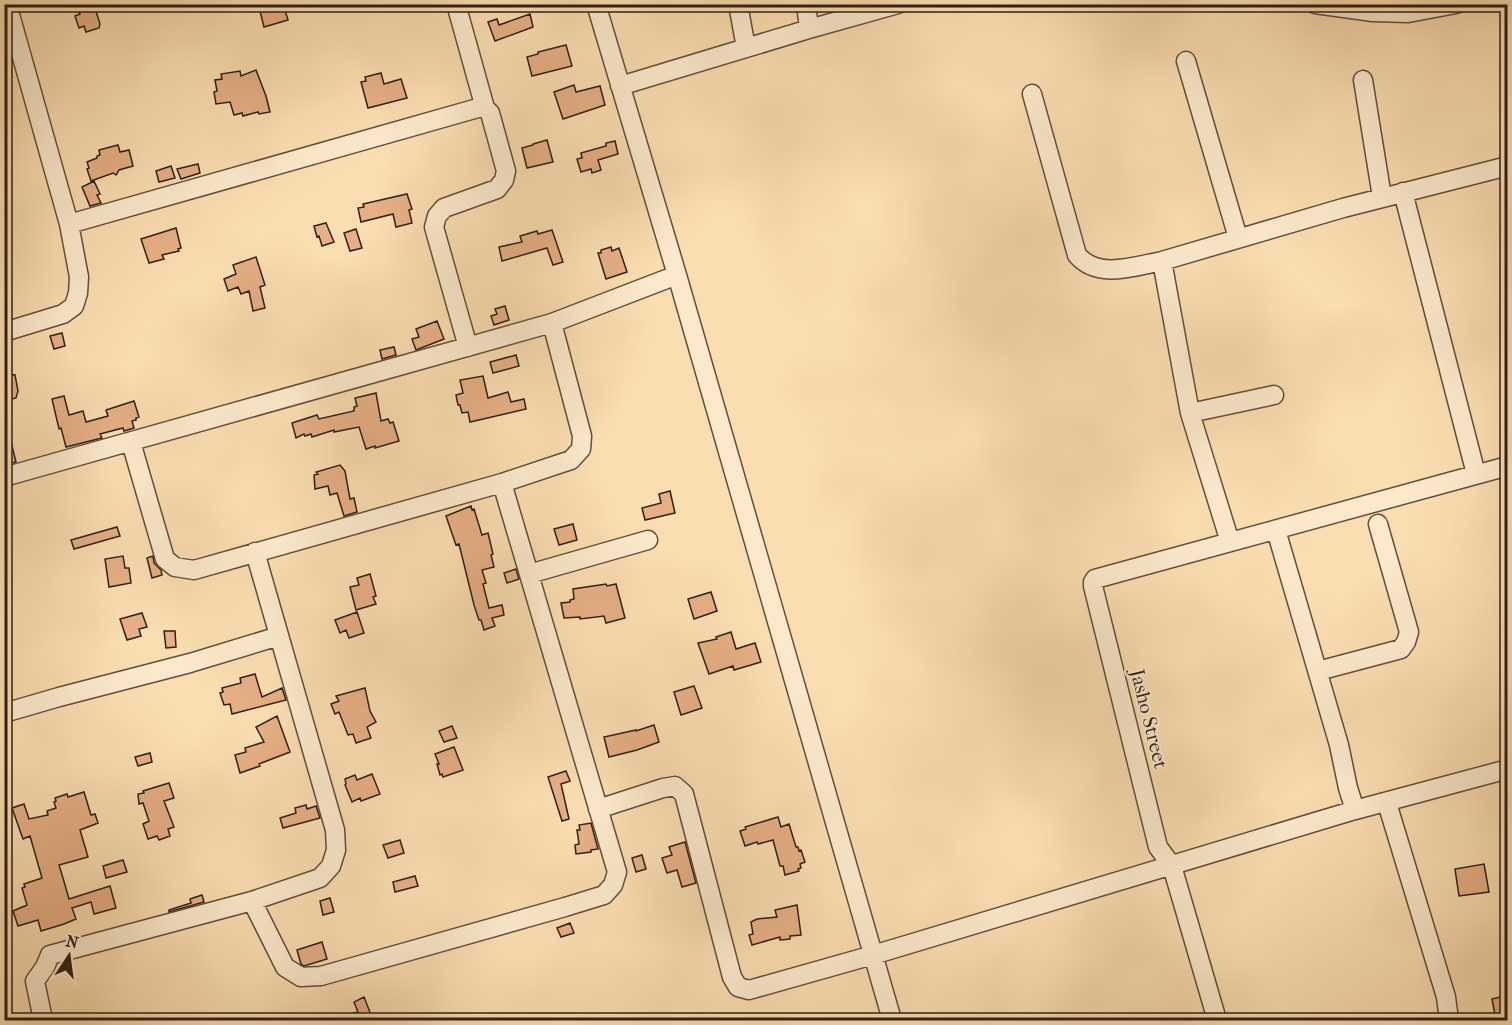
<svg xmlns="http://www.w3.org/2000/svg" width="1512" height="1025" font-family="'IM FELL French Canon',serif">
  <rect width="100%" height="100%" fill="#faddb1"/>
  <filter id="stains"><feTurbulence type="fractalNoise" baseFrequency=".00333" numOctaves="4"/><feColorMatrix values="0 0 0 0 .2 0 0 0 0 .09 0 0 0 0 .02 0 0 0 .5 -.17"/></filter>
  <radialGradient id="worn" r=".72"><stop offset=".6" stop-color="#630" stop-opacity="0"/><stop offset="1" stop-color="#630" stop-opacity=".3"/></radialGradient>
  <path fill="#e6af85" stroke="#2e1f15" stroke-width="1.5" d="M272,4H283L288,20L264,27L260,11L273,7Z
    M94,5L100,24L99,28L86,32L84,26L79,28L75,16L80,14L79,9Z
    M530,14L533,27L495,41L488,22L497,19L499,25Z
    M566,45L572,66L532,76L527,57L538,54V52Z
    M256,70L266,96L270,112L259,114L258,112L243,116L242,113L234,115L230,102L216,104L214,92L217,91L215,80L222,79L221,74L240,71L241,76Z
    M381,73L384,84L401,79L407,98L368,108L361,82L366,81L365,77Z
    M574,85L576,92L600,86L605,105L563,119L554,92Z
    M547,140L553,162L527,168L522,148L533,145V144Z
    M615,141L618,154L598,160L601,170L592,173L591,169L581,172L577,159L582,158L581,153L606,146V143Z
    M118,145L120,152L129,150L133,166L119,170L116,175L113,173L91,181L87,169L89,168L87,162L97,158V156L100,155L99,150Z
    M198,164L200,173L181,179L177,169Z
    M171,166L175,178L159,182L156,171Z
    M94,181L100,194L97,195L101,203L90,206L82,187Z
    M407,194L412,209L409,210L412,223L396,227L393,214L361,222L358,208L364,207L363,204Z
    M326,223L334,242L322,246L319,236L317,237L314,226Z
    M176,228L181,248L178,249L179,251L162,255L164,259L149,263L141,239Z
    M356,229L362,248L350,251L344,233Z
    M552,230L563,262L553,265L547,248L502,261L499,247L522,242L520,236L537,231L538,234Z
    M611,247L612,251L619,248L627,272L606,279L598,253H601V250Z
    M256,257L265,285L260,287L265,308L253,311L249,291L241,294L238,287L228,291L224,279L236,274L233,265Z
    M505,306L509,320L494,325L491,316L497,314L495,309Z
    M437,321L444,339L416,350L412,339L419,337L416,329Z
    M62,333L65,346L54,349L50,336Z
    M394,347L396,355L382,359L380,350Z
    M516,355L519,366L493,373L490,362Z
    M4,373L15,375L18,391L16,398L4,401Z
    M483,376L488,398L508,392L511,402L524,399L526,409L470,422L468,412L462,413L460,405H458L456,395L463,393L460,380Z
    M376,393L381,421L388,419L390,423L393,422L399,441L375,448V446L366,449L359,427L334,432V430L312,437L311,434L305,436L304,434L296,438L292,423L317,415L319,419L354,411V407L357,406L355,398Z
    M64,396L69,415L83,411L86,422L108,416L106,410L134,401L139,417L136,418V420L132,421L134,428L124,431L123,428L100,434L102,438L66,447L61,428L59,429L52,399Z
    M8,430L16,462L4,465V431Z
    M340,465L345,471L350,499L354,498L357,512L344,516L337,493L330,495L328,486L315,489L314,475L318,474L316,472Z
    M670,491L675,513L645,520L642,508L661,503L659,494Z
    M471,506L472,510L474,509L482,535L488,533L493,554L491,555L494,567L482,570L486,583L483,584L489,608L502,605L504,615L492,618L495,626L484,630L481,620H479L474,605L459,544L456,545L446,516Z
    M573,524L577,540L559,545L554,529Z
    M117,527L120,536L74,549L71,540Z
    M123,556L125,568H129L131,583L109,587L105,559Z
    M153,556L154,563L161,570L162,575L152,578L147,558Z
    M516,569L519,579L507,583L504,573Z
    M370,574L376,596L373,597L376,604L356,610L350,587L359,585L357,578Z
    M606,584L607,586L616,584L625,618L606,623L604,616L580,619V617L564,618L561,603L570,602V600L574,599L573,589Z
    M711,592L717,611L694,619L688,599Z
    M357,612L364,633L349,638L346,630L340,633L335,620Z
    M142,613L147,627L139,629L141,636L127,640L120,619Z
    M164,631H175L176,647L166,648Z
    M731,632L736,649L755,643L761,662L734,670L733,666L709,674L698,643L717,639L716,637Z
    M255,674L262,697L282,688L286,700L232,714L230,704L224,705L220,693L223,692L222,688L241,683L240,678Z
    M694,686L702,708L681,715L674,692Z
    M365,688L370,711L376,722L367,727L371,738L356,743L353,734L348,735L339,712L335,714L331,704L339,701L336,696Z
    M277,716L290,752L259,764L260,766L240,773L235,755L246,752L245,748L264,742L256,727Z
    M654,725L659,742L637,750L609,757L604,737L636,730V731Z
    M452,726L457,738L444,742L439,731Z
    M454,747L463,770L443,777L442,774L440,775L437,764H439L435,754Z
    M150,753L152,762L138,766L135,757Z
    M566,771L570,781L561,784L569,819L562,821L548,777Z
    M372,774L380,794L361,801L360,798L352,802L345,785L346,784L345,779L355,775L357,780Z
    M169,783L174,798L164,801L174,827L168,829L170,836L159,840L157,836L148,839L143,824L149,821L143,803L139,804L138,794L144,793L143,791Z
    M84,792L91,815L95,814L98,823L80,830L88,857L59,865L63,878L69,899L110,886L116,908L94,914L91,902L72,908L76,919L64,924L41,931L38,920L18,926L13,911L27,905L22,888L25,887L24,884L42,878L30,836L23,839L12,808L24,804L29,819L48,815L47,811L56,808L54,802L56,801L55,798L67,794L68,797Z
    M306,805L307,809L316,806L320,818L283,828L280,818L296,813L295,808Z
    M778,817L781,827L789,824L796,847H798L799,851L801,850L805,862L800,864L801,868L798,869L799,871L785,875L783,866H780L773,840L758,844L757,842L745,846L740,831L746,829L745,827Z
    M591,823L598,849L591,850V852L576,854L575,845L579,844L577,830H580L579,825Z
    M400,840L404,853L388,858L383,845Z
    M685,842L696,883L682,887L677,870L667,873L662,858L672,855L669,847Z
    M642,855L646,869L636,872L632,858Z
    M123,860L127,872L106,878L103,866Z
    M1484,864L1489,892L1459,896L1455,869Z
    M415,876L418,886L395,892L393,882Z
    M202,895L204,902L169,912V910L191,903L190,899Z
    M330,898L334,912L323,915L320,901Z
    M797,905L801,935L790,936V939L780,940V937L752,945L749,935L753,934L751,922L757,919L777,917L775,910Z
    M570,923L574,933L561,937L557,928Z
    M322,942L327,959L304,966L301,964L297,950Z
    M1508,995V1020H1496L1492,999Z
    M364,997L373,1020H337V1017L358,1012L354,1002Z"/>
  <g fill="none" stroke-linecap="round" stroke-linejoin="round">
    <defs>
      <path id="minor" d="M456,4L485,108
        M596,4L677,275L892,1020
        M738,4L746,48
        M806,4L809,29
        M1315,4L1373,12L1408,13L1456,4
        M1186,61L1238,238
        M1363,80L1382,197
        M620,86L809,29L898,4
        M1032,94L1077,255C1098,280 1135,266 1162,261
        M1403,192L1476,474
        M69,224L478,108H485L490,113L506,171L504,180L497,189L444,208L437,216L434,227L468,347
        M4,332L63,314L74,306L78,293L79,277L69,224L7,4
        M1190,413L1274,395
        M131,442L165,559L175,567L194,570L502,483L571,460L581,449L582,436L552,323
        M4,477L552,323L677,275
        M1276,530L1339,745L1348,788L1355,810
        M1230,542L1190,413L1162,261L1343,208L1508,166
        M529,574L648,540
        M1318,671L1401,649L1406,642L1409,632L1378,524
        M4,713L59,697L190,663L279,636
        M1387,803L1446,997L1449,1020
        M598,809L663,788L675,786L684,794L732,977L738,987L749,990L873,955L1355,810L1508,769
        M252,901L285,967L301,977L321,976L565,907L604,895L613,885L617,872L502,483
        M43,1020L35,981L45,967L50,955L252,901L320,878L331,866L336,850L335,830L255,552
        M1217,1020L1172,866L1158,847L1093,586V582L1095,579L1508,466"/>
    </defs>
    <use href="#minor" stroke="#614e3c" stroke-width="21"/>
    <use href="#minor" stroke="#fce9cc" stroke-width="18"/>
  </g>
  <g text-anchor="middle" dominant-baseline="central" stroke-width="4.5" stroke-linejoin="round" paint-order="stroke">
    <g font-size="20" fill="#2e1f15" stroke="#fce9cc">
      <text transform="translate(1149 719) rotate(76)">Jasho Street</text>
    </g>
  </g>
  <rect width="1512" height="1025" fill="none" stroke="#faddb1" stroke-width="24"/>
  <rect x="6" y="6" width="1500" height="1013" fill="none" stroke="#2e1f15" stroke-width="3"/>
  <rect x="12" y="12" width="1488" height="1001" fill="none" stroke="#2e1f15" stroke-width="1.5"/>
  <g transform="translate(69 956) rotate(13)" stroke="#fce9cc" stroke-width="4.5" paint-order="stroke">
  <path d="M0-4.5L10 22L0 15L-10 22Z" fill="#2e1f15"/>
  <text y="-9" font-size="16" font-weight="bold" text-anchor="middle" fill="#2e1f15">N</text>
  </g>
  <rect width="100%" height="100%" filter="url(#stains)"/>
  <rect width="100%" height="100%" fill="url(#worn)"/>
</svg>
